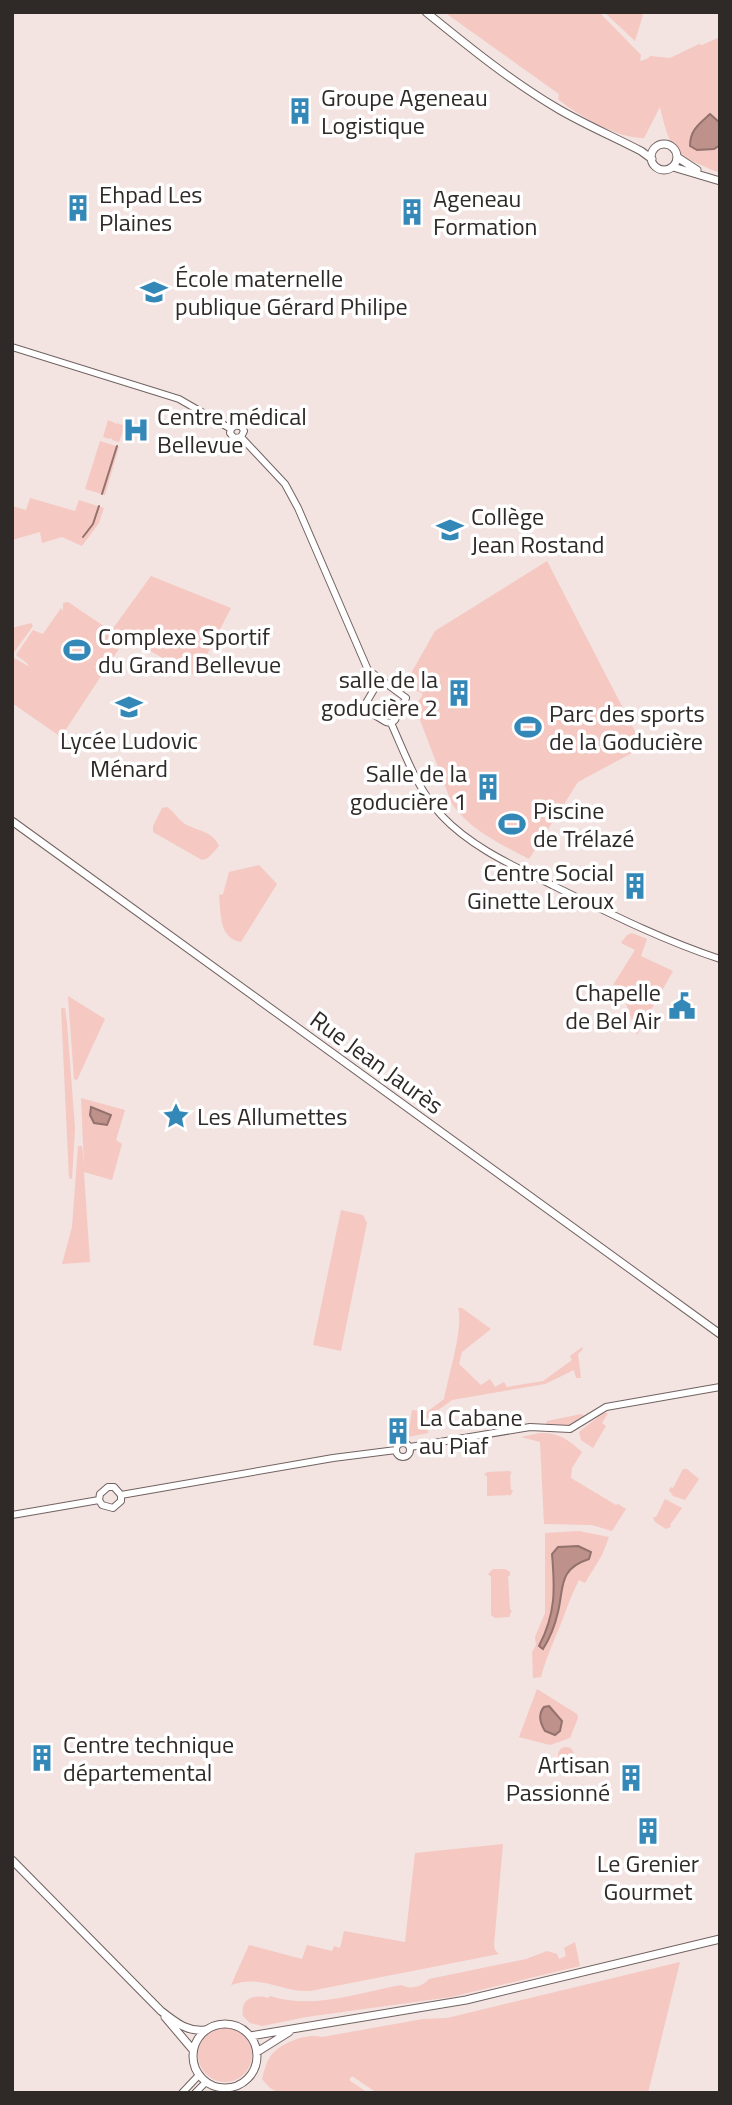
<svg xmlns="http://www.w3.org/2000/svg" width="732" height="2105" font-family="'Titillium Web',sans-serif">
  <rect width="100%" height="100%" fill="#f3e3e1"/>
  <path fill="#f5c8c2" d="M444,12H599L641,55L640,61L647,59L650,56L670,58L699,44L702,45L720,37V173C676,154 671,155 660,107L644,138C619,139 577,115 558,99L559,94Z
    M604,12H638L643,15L635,41Z
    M108,420L115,423V425L117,423L125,426L119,442L112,440L111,437L110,439L103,437Z
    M100,441L119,447L105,495L85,489Z
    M30,498L75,511L79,500L104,508L99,523L82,546L62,537L42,543L40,532L12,540V506L26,510Z
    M547,561L643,747L578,782L529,859C501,844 471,831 452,804L415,707L423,694L405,684L435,631Z
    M151,576L231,608L196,676L126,638L61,737L12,703V660L14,658L28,666V664L16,655L33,630L43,634L61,608L63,611V603L68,602L111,631Z
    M31,623L33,626L12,655V628Z
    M167,807C175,812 178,820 185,824C197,831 213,831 219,846L208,858L202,860L153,832V826L162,808Z
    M259,865L277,884L241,942C219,938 221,915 219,895L223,894L229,872Z
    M632,933L647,939L641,956L673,971L637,1035L622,992L613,985L635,950L621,943L627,935Z
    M68,996L105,1019L77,1080L74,1079Z
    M61,1008H65L67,1023L75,1128L72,1179L69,1178Z
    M81,1098L125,1110L116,1140L122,1144L112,1180L84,1172L90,1262L62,1264L72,1227L78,1146H82L84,1165Z
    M341,1210L363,1215L367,1223L341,1351L313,1345Z
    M458,1308H462L491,1329L462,1352L459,1364L481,1385L490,1379L495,1387L504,1382L507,1387L543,1381L572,1360L570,1356L582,1347L583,1349L578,1354L581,1378H576L574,1370L545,1384L452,1400L426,1419L428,1433L408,1437L412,1410L427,1412L444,1399C448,1378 464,1326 458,1308Z
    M603,1413H608L602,1423L606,1426L593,1448L581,1440L579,1432Z
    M581,1414L585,1416L568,1426L546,1424L547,1421Z
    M540,1433C558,1432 569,1440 582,1452L572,1468L571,1478L616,1505L618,1504L626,1509L612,1531L592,1525L544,1524L540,1442L521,1437Z
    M683,1469H687L699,1479L685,1500L673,1496L669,1490L671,1487L673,1488Z
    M510,1471L512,1474H510L511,1490H513L511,1495L487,1496V1476L484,1475L487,1472Z
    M665,1499L682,1508L670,1525L671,1527L666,1529L655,1522L653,1517H656Z
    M579,1531L609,1537L602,1555L585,1583L579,1580C570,1597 565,1615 557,1633C551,1648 545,1661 541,1677L533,1678L532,1652L536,1645L535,1637L545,1613V1533Z
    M493,1569H505L510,1572V1576H508L510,1610H512L509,1617L495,1618L491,1615V1577L488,1574Z
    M537,1689L577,1714L578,1718L570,1738L550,1745L519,1737Z
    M558 1755a8 8 0 1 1 16 0a8 8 0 1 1-16 0Z
    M503,1844L494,1945L495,1950L499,1954L310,1991C279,1992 263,1974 231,1985L249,1945L302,1959L307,1945L332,1951L334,1946L340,1948L344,1931L405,1942L415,1853Z
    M575,1942L580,1966L451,1997L306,2017L262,2026L250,2023L243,2016C240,1998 254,1994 268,1998L270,1996C312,2010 358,1993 401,1985C410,1990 422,1987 429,1979L526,1959L547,1951L557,1954L559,1959L566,1956L564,1948Z
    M680,1962L648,2093H377L352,2076L349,2080L368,2093H279L270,2088L262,2079C264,2072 266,2063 270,2057C280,2043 306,2033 322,2037L423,2019L447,2018Z
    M198 2055a27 27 0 1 1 54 0a27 27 0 1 1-54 0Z"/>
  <path fill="#be918b" stroke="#93726d" stroke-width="2" d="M710,114L720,123V145L714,149L697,150L690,146C690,130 699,124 710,114Z
    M91,1107L111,1115L107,1125L94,1123L90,1115Z
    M578,1546L591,1552L589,1559C558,1569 564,1587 558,1612C555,1625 550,1638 543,1649L539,1646C556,1613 555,1589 552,1554L558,1547Z
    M549,1706L562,1721L560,1731L555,1735L545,1731C540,1723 538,1714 544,1707Z"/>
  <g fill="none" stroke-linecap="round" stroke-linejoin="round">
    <path stroke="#93726d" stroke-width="2" d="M102,494L117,446
      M83,537L93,524L99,506"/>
    <defs>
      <path id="tertiary" d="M12,347L179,399L231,429
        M231,429L236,425L242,427L244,431L241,437
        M231,429L230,433L234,438L241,437
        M241,437L285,484L298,508L368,670L373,690
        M368,670L406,698L395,720L391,723
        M385,684L376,686L366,703V710L386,722L391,723C406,756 417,789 442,816C472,848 516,867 554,886C609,913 662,940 720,959
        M396 1450a7 7 0 1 1 14 0a7 7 0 1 1-14 0Z
        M410,1447L530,1427L570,1429L606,1407L720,1387
        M121,1495L333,1458L396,1450
        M99,1500L100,1494L108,1487H114L121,1495
        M99,1500L102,1505L113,1508L121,1501V1495
        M12,1515L99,1500
        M182,2093L199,2075
        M195,2093L206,2082"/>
      <path id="secondary" d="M426,12C469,47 512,82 560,110C586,125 614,137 641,151L652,159
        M651 157a13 13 0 1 1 26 0a13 13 0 1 1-26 0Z
        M677,157L697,170
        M673,167L720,181
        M12,821L720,1334
        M12,1860L161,2011C176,2022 186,2032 205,2030
        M165,2017L193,2050
        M193 2056a32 32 0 1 1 64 0a32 32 0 1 1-64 0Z
        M250,2036L466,2000L720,1939
        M257,2052L289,2032"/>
    </defs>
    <use href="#tertiary" stroke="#716362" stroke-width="8"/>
    <use href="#secondary" stroke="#716362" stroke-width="9"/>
    <use href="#tertiary" stroke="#fff" stroke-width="6"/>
    <use href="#secondary" stroke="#fff" stroke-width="7"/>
  </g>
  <defs>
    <symbol id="building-bare" viewBox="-9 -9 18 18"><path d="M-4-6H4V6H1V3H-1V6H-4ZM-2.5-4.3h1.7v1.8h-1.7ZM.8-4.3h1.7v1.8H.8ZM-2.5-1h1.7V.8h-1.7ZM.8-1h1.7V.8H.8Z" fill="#3488b8" stroke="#fff" stroke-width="2.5" paint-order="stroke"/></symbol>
    <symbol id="school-bare" viewBox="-9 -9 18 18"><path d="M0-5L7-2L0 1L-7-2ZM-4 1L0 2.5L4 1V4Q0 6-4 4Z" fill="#3488b8" stroke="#fff" stroke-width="2.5" paint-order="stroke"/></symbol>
    <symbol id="hospital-bare" viewBox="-9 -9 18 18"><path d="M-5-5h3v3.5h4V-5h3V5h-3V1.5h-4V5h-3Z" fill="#3488b8" stroke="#fff" stroke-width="2.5" paint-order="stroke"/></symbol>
    <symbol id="stadium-bare" viewBox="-9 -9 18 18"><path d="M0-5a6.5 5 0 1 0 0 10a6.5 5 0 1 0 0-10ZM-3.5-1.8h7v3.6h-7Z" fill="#3488b8" stroke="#fff" stroke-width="2.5" paint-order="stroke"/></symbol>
    <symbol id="civic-bare" viewBox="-9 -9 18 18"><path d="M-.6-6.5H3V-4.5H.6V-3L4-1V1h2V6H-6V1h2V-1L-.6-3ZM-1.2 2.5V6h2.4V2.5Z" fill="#3488b8" stroke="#fff" stroke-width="2.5" paint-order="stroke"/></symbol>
    <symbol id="sight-bare" viewBox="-9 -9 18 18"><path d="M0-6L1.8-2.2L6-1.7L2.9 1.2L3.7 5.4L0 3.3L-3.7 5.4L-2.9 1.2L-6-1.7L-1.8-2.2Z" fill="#3488b8" stroke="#fff" stroke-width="2.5" paint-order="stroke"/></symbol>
  </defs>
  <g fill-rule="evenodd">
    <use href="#building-bare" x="281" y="92" width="38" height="38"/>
    <use href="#building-bare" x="59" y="189" width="38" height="38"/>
    <use href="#building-bare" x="393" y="193" width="38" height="38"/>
    <use href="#school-bare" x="135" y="273" width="38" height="38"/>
    <use href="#hospital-bare" x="117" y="411" width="38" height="38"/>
    <use href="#school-bare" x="431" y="511" width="38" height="38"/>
    <use href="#stadium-bare" x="58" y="631" width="38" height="38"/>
    <use href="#building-bare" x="440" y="674" width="38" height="38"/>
    <use href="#school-bare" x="110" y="688" width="38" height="38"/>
    <use href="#stadium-bare" x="509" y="708" width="38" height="38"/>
    <use href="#building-bare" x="469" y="768" width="38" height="38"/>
    <use href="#stadium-bare" x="493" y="805" width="38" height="38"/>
    <use href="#building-bare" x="616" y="867" width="38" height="38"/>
    <use href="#civic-bare" x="663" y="987" width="38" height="38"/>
    <use href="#sight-bare" x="157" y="1097" width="38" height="38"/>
    <use href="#building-bare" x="379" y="1412" width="38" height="38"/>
    <use href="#building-bare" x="23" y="1739" width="38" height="38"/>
    <use href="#building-bare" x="612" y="1759" width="38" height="38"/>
    <use href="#building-bare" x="629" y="1812" width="38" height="38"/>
  </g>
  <g text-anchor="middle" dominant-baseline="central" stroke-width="7" stroke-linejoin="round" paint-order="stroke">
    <g font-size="24" fill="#2f2928" stroke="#fff" text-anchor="start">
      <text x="321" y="97">Groupe Ageneau<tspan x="321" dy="28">Logistique</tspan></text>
      <text x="99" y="194">Ehpad Les<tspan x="99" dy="28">Plaines</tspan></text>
      <text x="433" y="198">Ageneau<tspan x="433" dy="28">Formation</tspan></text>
      <text x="175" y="278">École maternelle<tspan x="175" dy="28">publique Gérard Philipe</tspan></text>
      <text x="157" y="416">Centre médical<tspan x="157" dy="28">Bellevue</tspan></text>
      <text x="471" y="516">Collège<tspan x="471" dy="28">Jean Rostand</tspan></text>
      <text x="98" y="636">Complexe Sportif<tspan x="98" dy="28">du Grand Bellevue</tspan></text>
      <text x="438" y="679" text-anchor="end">salle de la<tspan x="438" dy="28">goducière 2</tspan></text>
      <text x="549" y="713">Parc des sports<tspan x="549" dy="28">de la Goducière</tspan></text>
      <text x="129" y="740" text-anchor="middle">Lycée Ludovic<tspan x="129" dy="28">Ménard</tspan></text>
      <text x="467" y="773" text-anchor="end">Salle de la<tspan x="467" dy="28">goducière 1</tspan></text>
      <text x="533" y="810">Piscine<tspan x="533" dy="28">de Trélazé</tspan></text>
      <text x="614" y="872" text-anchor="end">Centre Social<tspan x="614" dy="28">Ginette Leroux</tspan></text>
      <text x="661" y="992" text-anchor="end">Chapelle<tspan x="661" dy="28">de Bel Air</tspan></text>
      <text x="197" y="1116">Les Allumettes</text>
      <text x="419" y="1417">La Cabane<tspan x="419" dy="28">au Piaf</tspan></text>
      <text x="63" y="1744">Centre technique<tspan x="63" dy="28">départemental</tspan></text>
      <text x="610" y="1764" text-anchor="end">Artisan<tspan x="610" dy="28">Passionné</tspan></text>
      <text x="648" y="1863" text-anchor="middle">Le Grenier<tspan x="648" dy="28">Gourmet</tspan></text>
    </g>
    <g font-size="24" fill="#2f2928" stroke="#fff">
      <text transform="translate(377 1062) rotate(36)">Rue Jean Jaurès</text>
    </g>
  </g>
  <rect width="732" height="2105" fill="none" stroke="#2f2928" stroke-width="28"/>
</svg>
